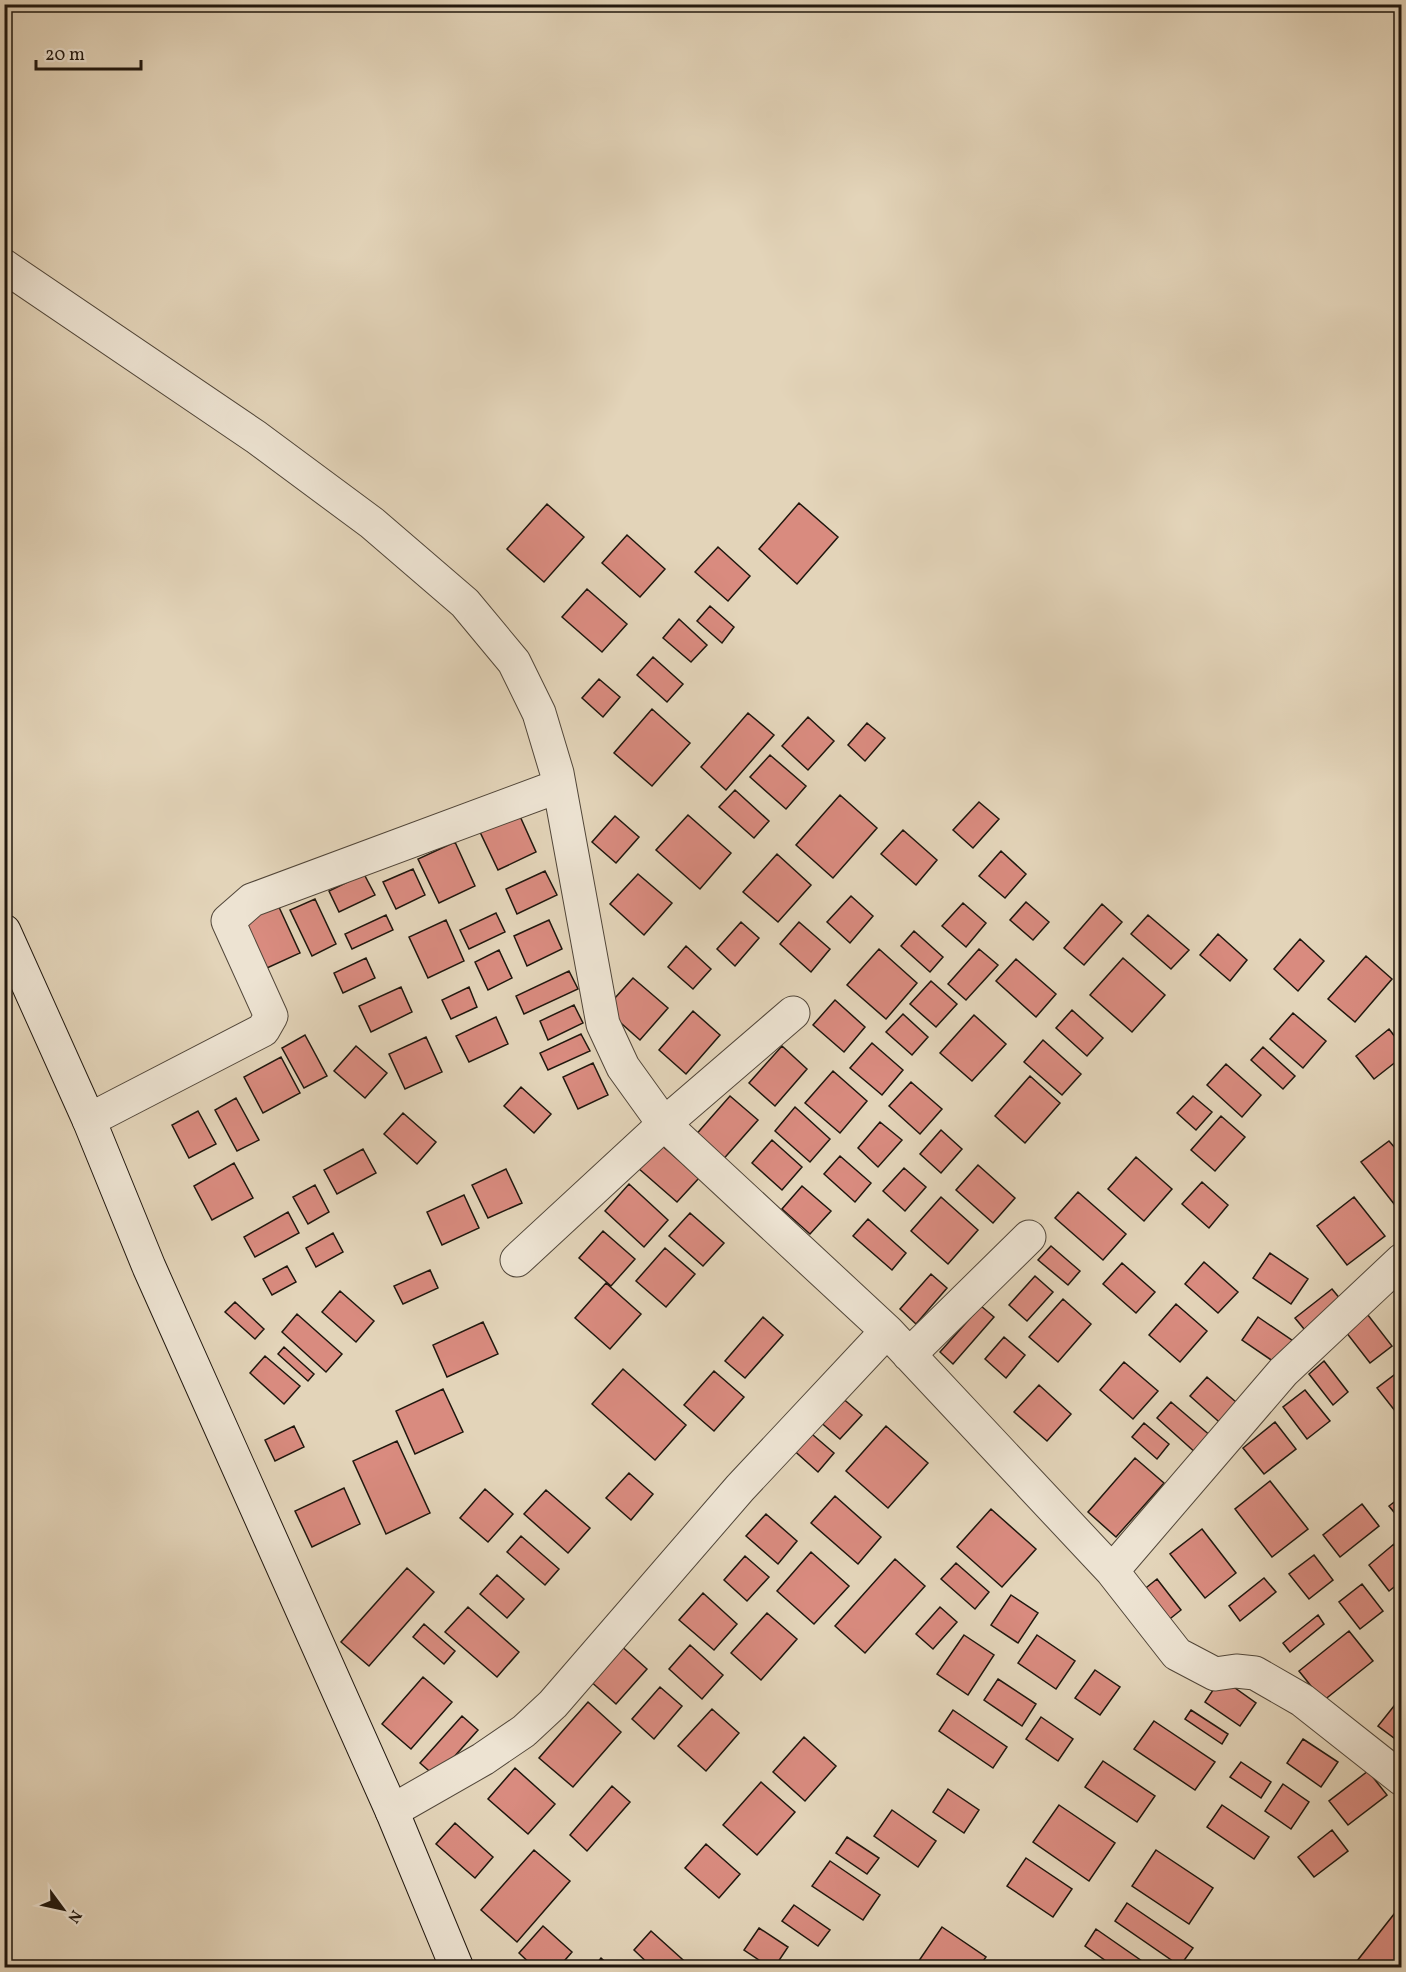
<svg xmlns="http://www.w3.org/2000/svg" width="1406" height="1972" font-family="Vollkorn,serif">
  <rect width="100%" height="100%" fill="#e3d4b9"/>
  <filter id="stains"><feTurbulence type="fractalNoise" baseFrequency=".00333" numOctaves="4"/><feColorMatrix values="0 0 0 0 .2 0 0 0 0 .09 0 0 0 0 .02 0 0 0 .5 -.17"/></filter>
  <radialGradient id="worn" r=".72"><stop offset=".6" stop-color="#630" stop-opacity="0"/><stop offset="1" stop-color="#630" stop-opacity=".3"/></radialGradient>
  <path fill="#d98b7f" stroke="#20170e" stroke-width="1.5" d="M799,503L838,537L797,584L759,549Z
    M547,504L584,537L544,582L507,549Z
    M627,535L665,569L640,597L602,563Z
    M718,547L750,576L728,601L695,572Z
    M587,589L627,624L602,652L562,617Z
    M710,606L734,627L722,643L697,621Z
    M679,619L707,645L691,662L663,638Z
    M653,657L683,684L667,702L637,675Z
    M599,679L620,697L603,717L582,698Z
    M652,709L690,743L652,786L614,753Z
    M748,713L774,735L726,790L701,767Z
    M808,717L834,741L808,770L782,746Z
    M867,723L885,738L865,761L848,745Z
    M770,755L806,786L786,809L750,777Z
    M735,790L769,821L754,838L719,807Z
    M840,795L877,828L833,878L796,845Z
    M979,802L999,819L973,848L953,830Z
    M519,814L536,852L498,870L480,832Z
    M688,815L731,853L700,889L656,850Z
    M615,816L639,837L616,863L592,842Z
    M903,830L937,860L916,885L881,854Z
    M455,842L475,886L439,903L418,859Z
    M1001,851L1026,874L1005,898L979,876Z
    M777,854L811,885L778,922L743,892Z
    M413,869L425,895L396,909L383,882Z
    M545,871L557,895L517,914L506,889Z
    M364,874L375,895L339,912L329,891Z
    M638,874L672,903L644,935L610,904Z
    M851,896L873,916L850,943L827,922Z
    M315,899L336,944L312,956L290,910Z
    M1026,902L1049,922L1033,940L1010,920Z
    M963,903L986,923L966,947L942,926Z
    M1102,904L1122,922L1084,965L1064,948Z
    M278,905L300,953L267,968L245,921Z
    M496,913L505,932L469,949L460,930Z
    M386,915L393,930L352,949L345,934Z
    M1148,915L1189,950L1171,969L1131,934Z
    M446,920L464,961L428,978L409,937Z
    M549,920L562,949L527,966L514,936Z
    M741,922L759,938L735,966L717,949Z
    M799,922L830,949L811,972L780,944Z
    M914,931L943,957L930,972L901,946Z
    M1218,934L1247,960L1230,981L1200,955Z
    M1300,939L1324,961L1298,991L1274,969Z
    M686,946L711,969L693,989L668,967Z
    M879,949L917,983L886,1019L847,985Z
    M979,949L998,965L966,1000L948,984Z
    M499,950L512,978L488,990L475,962Z
    M1366,956L1392,979L1355,1022L1328,999Z
    M366,958L375,978L343,993L334,973Z
    M1123,958L1165,995L1132,1032L1090,995Z
    M1016,959L1056,994L1036,1017L996,981Z
    M569,971L578,989L524,1014L516,996Z
    M633,978L668,1008L640,1040L605,1009Z
    M931,981L957,1004L936,1027L910,1004Z
    M401,987L412,1012L371,1032L359,1006Z
    M469,987L477,1007L451,1019L442,1000Z
    M835,1000L865,1027L844,1052L813,1025Z
    M574,1005L583,1023L548,1040L540,1021Z
    M1072,1010L1103,1038L1087,1056L1056,1028Z
    M693,1011L720,1035L686,1074L659,1050Z
    M1293,1013L1326,1041L1303,1068L1270,1039Z
    M903,1014L928,1037L912,1055L886,1032Z
    M974,1015L1006,1044L972,1081L940,1053Z
    M496,1017L508,1044L469,1062L456,1036Z
    M1389,1029L1402,1046V1057L1374,1079L1356,1056Z
    M581,1034L590,1051L548,1070L540,1053Z
    M305,1035L327,1076L304,1088L282,1048Z
    M426,1037L442,1072L405,1089L389,1054Z
    M1043,1040L1081,1074L1062,1095L1024,1062Z
    M872,1043L903,1070L882,1095L850,1068Z
    M356,1046L387,1073L365,1098L334,1071Z
    M782,1046L807,1069L775,1106L749,1083Z
    M1263,1047L1295,1076L1283,1089L1251,1060Z
    M281,1057L300,1093L263,1113L244,1077Z
    M593,1063L608,1095L578,1109L563,1077Z
    M1226,1064L1261,1095L1242,1117L1207,1085Z
    M833,1071L867,1101L840,1133L805,1103Z
    M1030,1076L1060,1103L1025,1143L995,1116Z
    M911,1082L942,1109L920,1134L889,1106Z
    M521,1087L551,1114L534,1133L504,1106Z
    M730,1096L758,1120L720,1163L693,1138Z
    M1193,1096L1212,1112L1196,1130L1177,1113Z
    M236,1098L259,1140L237,1151L215,1110Z
    M795,1107L830,1139L810,1162L775,1131Z
    M198,1111L216,1144L189,1158L172,1125Z
    M403,1113L436,1142L417,1164L384,1134Z
    M1221,1116L1245,1137L1215,1171L1191,1150Z
    M880,1122L902,1140L878,1167L858,1148Z
    M941,1130L962,1149L941,1173L920,1154Z
    M772,1140L802,1167L782,1190L752,1163Z
    M1389,1141L1402,1156V1214L1361,1162Z
    M659,1143L699,1178L677,1202L638,1168Z
    M363,1149L376,1173L337,1194L324,1170Z
    M840,1156L871,1183L855,1202L824,1174Z
    M1136,1157L1172,1189L1144,1221L1108,1189Z
    M234,1163L253,1198L212,1220L194,1186Z
    M978,1165L1015,1198L993,1223L956,1190Z
    M904,1168L926,1187L905,1211L883,1191Z
    M506,1169L522,1203L488,1218L472,1185Z
    M1202,1182L1228,1205L1209,1228L1182,1204Z
    M629,1184L668,1220L644,1247L605,1211Z
    M315,1185L329,1212L308,1224L293,1197Z
    M802,1186L831,1211L810,1234L782,1209Z
    M1078,1192L1126,1234L1103,1260L1055,1218Z
    M464,1195L479,1228L442,1245L427,1212Z
    M941,1197L978,1230L948,1264L911,1231Z
    M1354,1197L1385,1236L1347,1265L1317,1226Z
    M288,1212L299,1233L255,1257L244,1237Z
    M690,1213L724,1243L703,1266L669,1236Z
    M868,1219L906,1253L892,1270L853,1236Z
    M603,1231L635,1259L611,1286L579,1258Z
    M333,1233L343,1252L316,1267L306,1248Z
    M1051,1246L1080,1271L1068,1285L1038,1260Z
    M665,1248L695,1274L666,1307L636,1281Z
    M1270,1253L1308,1279L1291,1304L1253,1278Z
    M1204,1262L1238,1292L1218,1313L1185,1284Z
    M1122,1263L1155,1292L1136,1313L1103,1284Z
    M287,1266L296,1282L272,1295L263,1279Z
    M430,1270L438,1288L403,1304L394,1286Z
    M931,1274L947,1288L916,1324L900,1309Z
    M1035,1276L1053,1292L1027,1321L1009,1305Z
    M606,1283L641,1314L610,1349L575,1318Z
    M1332,1289L1346,1306L1309,1335L1295,1318Z
    M340,1291L374,1321L356,1342L322,1312Z
    M1063,1299L1091,1324L1058,1362L1029,1337Z
    M235,1302L264,1329L255,1339L225,1312Z
    M1176,1304L1207,1331L1180,1362L1149,1335Z
    M981,1306L994,1317L953,1364L940,1352Z
    M1364,1310L1392,1346L1370,1363L1342,1327Z
    M297,1314L342,1354L326,1372L282,1332Z
    M763,1317L783,1335L745,1378L725,1361Z
    M1258,1317L1299,1345L1283,1368L1242,1340Z
    M483,1322L498,1354L447,1377L433,1345Z
    M1004,1337L1025,1355L1006,1378L985,1359Z
    M284,1347L314,1374L308,1381L278,1354Z
    M265,1356L300,1386L284,1404L250,1373Z
    M1324,1361L1348,1392L1333,1405L1309,1374Z
    M1124,1362L1158,1391L1133,1419L1100,1390Z
    M623,1369L686,1425L655,1460L592,1404Z
    M1402,1369V1414L1399,1416L1377,1388Z
    M714,1371L744,1397L714,1431L684,1405Z
    M1207,1377L1243,1408L1226,1428L1190,1396Z
    M1039,1385L1071,1414L1047,1441L1014,1412Z
    M443,1389L463,1432L415,1454L396,1411Z
    M1305,1390L1330,1421L1307,1439L1283,1407Z
    M840,1396L862,1415L840,1439L818,1420Z
    M1171,1402L1212,1437L1197,1454L1157,1418Z
    M1275,1422L1296,1449L1264,1474L1243,1448Z
    M1144,1423L1169,1444L1157,1459L1132,1437Z
    M294,1426L304,1447L275,1461L265,1440Z
    M886,1426L928,1463L888,1508L846,1471Z
    M806,1429L834,1453L818,1472L790,1447Z
    M397,1441L430,1513L386,1534L353,1461Z
    M1135,1458L1164,1483L1116,1537L1088,1512Z
    M629,1473L653,1494L631,1520L606,1498Z
    M1270,1481L1308,1529L1272,1557L1235,1509Z
    M344,1488L360,1524L312,1547L295,1511Z
    M485,1489L513,1514L488,1542L460,1518Z
    M546,1490L590,1528L568,1553L524,1514Z
    M835,1496L881,1537L858,1564L811,1523Z
    M1402,1496V1522L1389,1506Z
    M1362,1504L1379,1526L1340,1557L1323,1535Z
    M991,1509L1036,1549L1002,1587L957,1547Z
    M766,1514L797,1541L778,1564L746,1536Z
    M1202,1529L1236,1573L1205,1598L1170,1554Z
    M521,1536L559,1569L545,1585L507,1552Z
    M1394,1544L1402,1553V1581L1389,1591L1369,1565Z
    M811,1552L849,1586L814,1624L777,1591Z
    M1314,1555L1333,1580L1309,1599L1289,1574Z
    M745,1556L769,1577L747,1601L724,1580Z
    M895,1559L925,1586L865,1653L835,1626Z
    M956,1563L989,1592L975,1609L941,1579Z
    M407,1568L434,1592L369,1666L341,1642Z
    M497,1575L524,1599L507,1618L480,1594Z
    M1264,1578L1276,1592L1240,1621L1229,1606Z
    M1157,1579L1181,1610L1156,1630L1132,1599Z
    M1362,1584L1383,1611L1360,1629L1339,1602Z
    M703,1593L737,1624L714,1650L679,1620Z
    M1011,1595L1038,1613L1018,1643L991,1625Z
    M468,1607L519,1652L497,1677L445,1632Z
    M940,1607L957,1622L933,1649L916,1634Z
    M767,1613L797,1639L761,1680L731,1653Z
    M1318,1615L1324,1624L1290,1652L1283,1643Z
    M424,1624L455,1651L444,1664L413,1637Z
    M1349,1631L1373,1661L1323,1701L1299,1671Z
    M964,1635L994,1655L968,1695L937,1674Z
    M1037,1635L1075,1661L1056,1689L1018,1663Z
    M619,1644L647,1669L616,1704L588,1679Z
    M690,1645L723,1675L702,1699L669,1669Z
    M1095,1670L1120,1687L1100,1715L1075,1698Z
    M423,1677L452,1702L411,1749L382,1724Z
    M1221,1678L1256,1703L1240,1726L1205,1702Z
    M998,1679L1036,1704L1022,1726L984,1700Z
    M660,1687L682,1706L654,1739L632,1719Z
    M1402,1696V1744L1378,1726Z
    M588,1702L621,1732L573,1787L539,1758Z
    M712,1709L739,1733L706,1771L678,1746Z
    M953,1710L1007,1747L993,1768L939,1731Z
    M1191,1710L1228,1734L1222,1744L1185,1719Z
    M462,1716L478,1730L436,1777L420,1763Z
    M1041,1717L1073,1739L1058,1761L1026,1739Z
    M1154,1721L1215,1762L1195,1790L1134,1749Z
    M804,1737L836,1766L805,1801L773,1772Z
    M1303,1739L1338,1762L1321,1787L1287,1763Z
    M1103,1761L1155,1796L1137,1822L1085,1787Z
    M1241,1762L1271,1782L1261,1798L1230,1777Z
    M515,1768L555,1804L528,1834L488,1799Z
    M1368,1771L1387,1795L1348,1825L1329,1801Z
    M761,1782L795,1812L757,1855L723,1825Z
    M1283,1784L1309,1802L1291,1829L1265,1811Z
    M612,1786L630,1802L587,1851L570,1835Z
    M948,1789L979,1810L964,1833L933,1812Z
    M1059,1805L1115,1843L1089,1881L1033,1842Z
    M1222,1805L1269,1837L1254,1859L1207,1827Z
    M892,1810L936,1841L918,1867L874,1836Z
    M455,1823L493,1857L475,1878L436,1844Z
    M1332,1830L1348,1851L1314,1877L1298,1857Z
    M847,1837L879,1858L867,1874L836,1853Z
    M706,1844L740,1874L719,1898L685,1868Z
    M534,1850L570,1881L517,1942L481,1910Z
    M1156,1850L1213,1888L1189,1924L1132,1886Z
    M1026,1858L1072,1889L1053,1917L1007,1886Z
    M830,1861L880,1895L863,1920L812,1886Z
    M1127,1903L1193,1948L1180,1966L1115,1921Z
    M1402,1904V1965L1399,1968H1365L1357,1961Z
    M794,1905L830,1930L818,1946L782,1921Z
    M543,1926L572,1952L558,1968H535L519,1953Z
    M942,1927L986,1957L978,1968H914Z
    M759,1928L788,1947L774,1968H771L744,1950Z
    M1096,1929L1152,1968H1116L1085,1946Z
    M651,1931L692,1968H653L634,1950Z
    M601,1958L612,1968H593Z"/>
  <g fill="none" stroke-linecap="round" stroke-linejoin="round">
    <defs>
      <path id="street" d="M4,266L256,437L372,523L465,603L514,662L539,713L557,773L603,1024L623,1067L664,1124L887,1331L1112,1571L1177,1654L1215,1674L1236,1671L1255,1673L1302,1700L1402,1779
        M89,1120L263,1030L271,1016L228,921L252,900L559,786
        M517,1260L664,1124L793,1013
        M909,1355L1029,1237
        M1112,1571L1283,1372L1402,1260
        M392,1811L483,1759L524,1731L553,1704L740,1488L887,1331"/>
      <path id="secondary" d="M4,931L89,1120L149,1267L392,1811L457,1968"/>
    </defs>
    <use href="#street" stroke="#514639" stroke-width="35"/>
    <use href="#secondary" stroke="#20170e" stroke-width="35"/>
    <use href="#street" stroke="#ede3d2" stroke-width="33"/>
    <use href="#secondary" stroke="#ede3d2" stroke-width="33"/>
  </g>
  <rect width="1406" height="1972" fill="none" stroke="#e3d4b9" stroke-width="24"/>
  <rect x="6" y="6" width="1394" height="1960" fill="none" stroke="#20170e" stroke-width="3"/>
  <rect x="12" y="12" width="1382" height="1948" fill="none" stroke="#20170e" stroke-width="1.5"/>
  <g transform="translate(63 1909) rotate(123)" stroke="#ede3d2" stroke-width="4.5" paint-order="stroke">
  <path d="M0-4.5L10 22L0 15L-10 22Z" fill="#20170e"/>
  <text y="-9" font-size="16" font-weight="bold" text-anchor="middle" fill="#20170e">N</text>
  </g>
  <path d="M36 60v9h105v-9" fill="none" stroke="#20170e" stroke-width="3"/>
  <text x="45" y="60" font-size="18" fill="#20170e" stroke="#ede3d2" stroke-width="4.5" paint-order="stroke">20 m</text>
  <rect width="100%" height="100%" filter="url(#stains)"/>
  <rect width="100%" height="100%" fill="url(#worn)"/>
</svg>
